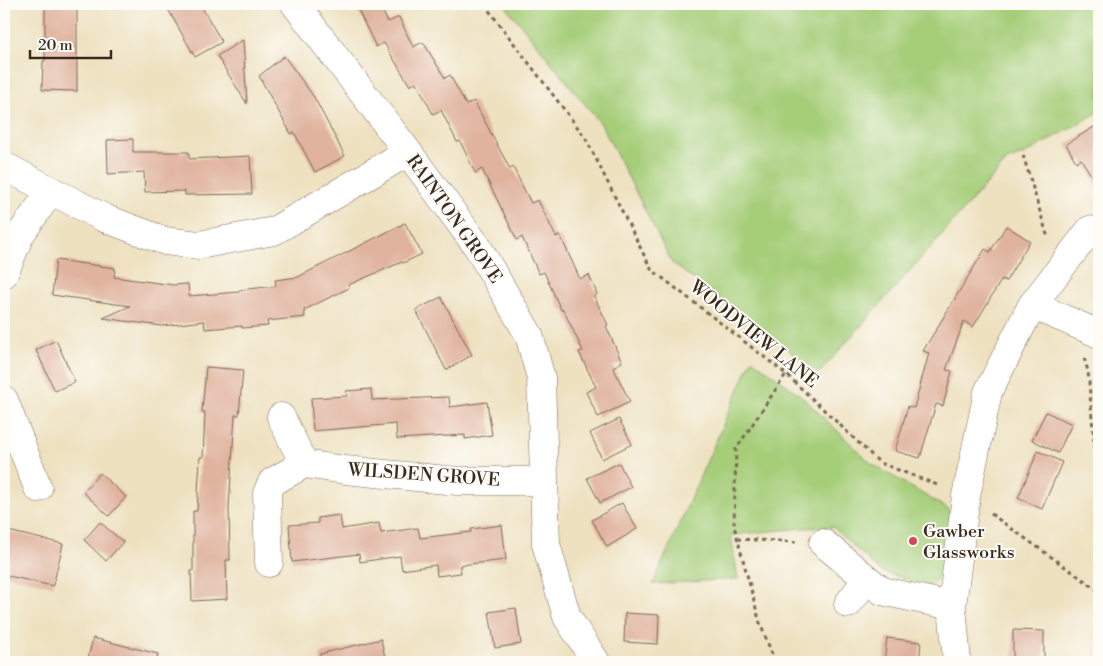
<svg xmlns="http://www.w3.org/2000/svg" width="1103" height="666" font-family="'Libre Bodoni',serif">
  <rect width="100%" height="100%" fill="#fdfcf7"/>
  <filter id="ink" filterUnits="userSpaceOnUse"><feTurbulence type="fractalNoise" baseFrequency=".02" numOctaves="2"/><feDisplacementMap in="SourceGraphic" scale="10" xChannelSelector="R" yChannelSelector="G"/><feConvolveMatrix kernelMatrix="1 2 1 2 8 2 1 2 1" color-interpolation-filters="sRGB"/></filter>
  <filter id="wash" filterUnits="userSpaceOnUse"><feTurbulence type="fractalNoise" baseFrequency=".0096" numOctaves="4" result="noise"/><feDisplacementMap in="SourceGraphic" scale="20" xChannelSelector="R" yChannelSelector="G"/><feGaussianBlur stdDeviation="1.12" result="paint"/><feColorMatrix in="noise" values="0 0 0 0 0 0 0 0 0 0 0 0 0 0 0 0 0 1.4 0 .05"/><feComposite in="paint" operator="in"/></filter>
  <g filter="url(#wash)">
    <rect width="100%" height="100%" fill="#eee1c0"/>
    <path fill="#a6ce79" stroke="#707c4c" d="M504,4H1099V112L1023,155L1007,161L819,373L672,263L601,124Z
      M752,359L800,395L872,464L948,509L952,521L942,575L929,586L880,571L833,527L802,528L731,535L738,579L653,584Z"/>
    <g id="blocks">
      <path fill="#e0b39e" d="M45,4H77V91L42,90L43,61H45Z
        M165,4H200L222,42L195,57Z
        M355,4H379L388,22L399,17L413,47L423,42L445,78L450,75L466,105L474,101L510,169L513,167L531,203L538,200L556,237L560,235L580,279L589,275L597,294L594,296L608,325L606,326L622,362L613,367L630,402L598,417L586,392L596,387L579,352L583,351L563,309L561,310L544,272L539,274L522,237L517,240L482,169L475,173L460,141L457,142L441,110L433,114L416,82L410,86L384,43L376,47Z
        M243,40L247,104L217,56Z
        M284,56L314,97L345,156L315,172L294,132L291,134L259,76Z
        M1099,124V188L1081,159L1076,162L1066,144Z
        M133,139V152H189V159L250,156L252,194L185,195V191L145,192L144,172L108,174L107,140Z
        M405,223L422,254L403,263L402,262L348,285L349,288L304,310L305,317L267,321L268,326L242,328V326L205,329L204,321L162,326L103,318L130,306L52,295L56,260L115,268L114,277L173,285L188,284L189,296L239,292V290L276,286L275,280L298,277Z
        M1006,226L1030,241L1006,281L1002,279L973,327L964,321L946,370L952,371L943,406L936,404L920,458L895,451L908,406L914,408L929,353L923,351L985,249L990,252Z
        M441,297L472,355L446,370L416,310Z
        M56,340L75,382L55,391L36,350Z
        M206,367L243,370L239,415H235L229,507L230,560H226L227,599L192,601L191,571H193V511H197L200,457H203L205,412H202Z
        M371,389L372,400L449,397L450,407L487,402L492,435L465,439V435L397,439L396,424L313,431L311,398L347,396L346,391Z
        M1046,412L1072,424L1058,453L1032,440Z
        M619,419L632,444L602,459L590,433Z
        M1038,451L1062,462L1042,509L1018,498Z
        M619,463L631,487L600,503L587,478Z
        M100,473L126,497L109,516L83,492Z
        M622,503L637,529L607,547L592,520Z
        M340,515L342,529L379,523L381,533L418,528L420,538L471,532V529L502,525L506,560L460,565L461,573L437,576L436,565L402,570L400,556L360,562L359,554L292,562L289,525L318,523V518Z
        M100,522L123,542L106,561L84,540Z
        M4,530L63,544L53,586L4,575Z
        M516,608L521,644L495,648L489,612Z
        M625,613L659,615L658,644L624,642Z
        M1013,630L1044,631V662H1013Z
        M93,638L158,654L157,662H87Z
        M887,638L921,642L919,662H884Z
        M381,639L386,662H321L320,654Z"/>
    </g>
  </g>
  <g filter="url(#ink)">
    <use href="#blocks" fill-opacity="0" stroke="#7a6a57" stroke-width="1"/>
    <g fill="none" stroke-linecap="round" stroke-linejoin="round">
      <defs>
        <path id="minor" d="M295,4L408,152L477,246L529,335L541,378L546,544L567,617L596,662
          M4,166L104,218L165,241L199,245L274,231L408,152
          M4,274L20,235L50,192
          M1032,305L1099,334
          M4,400L38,488
          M281,417L304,464
          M823,543L882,591L952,606
          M269,563L267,493L272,482L304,464L345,470L457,481H544
          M848,604L867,579
          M957,662L952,606L966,496L988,392L1032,305L1090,230"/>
      </defs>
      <use href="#minor" stroke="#7a6a57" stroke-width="29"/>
      <path stroke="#7a6a57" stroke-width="3" stroke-dasharray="4 4" stroke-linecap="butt" d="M484,4L585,137L651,269L786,374L880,463L940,486
        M1023,155L1048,238
        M1084,358L1088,371L1099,498
        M991,514L1099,591
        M737,539L796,542
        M775,662L760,623L734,526L736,449L786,374"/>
      <use href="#minor" stroke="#fff" stroke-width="28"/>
    </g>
  </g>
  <circle fill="#d1495b" stroke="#fdfcf7" stroke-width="2" cx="913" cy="541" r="5"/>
  <g text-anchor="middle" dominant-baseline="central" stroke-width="4" stroke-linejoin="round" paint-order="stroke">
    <g font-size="18" fill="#3b2a1e" stroke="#fdfcf7">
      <text transform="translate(454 219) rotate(55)">RAINTON GROVE</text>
      <text transform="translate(754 334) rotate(39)">WOODVIEW LANE</text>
      <text transform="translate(424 475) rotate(4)">WILSDEN GROVE</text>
    </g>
    <g font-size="18" fill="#3b2a1e" stroke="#fdfcf7" text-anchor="start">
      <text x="923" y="531">Gawber<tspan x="923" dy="21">Glassworks</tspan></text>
    </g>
  </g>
  <rect width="1103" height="666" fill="none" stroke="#fdfcf7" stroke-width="20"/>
  <path d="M30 50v8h81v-8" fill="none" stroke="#3b2a1e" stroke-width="2.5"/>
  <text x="38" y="50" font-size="15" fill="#3b2a1e" stroke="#fdfcf7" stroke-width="4" paint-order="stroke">20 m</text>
</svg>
